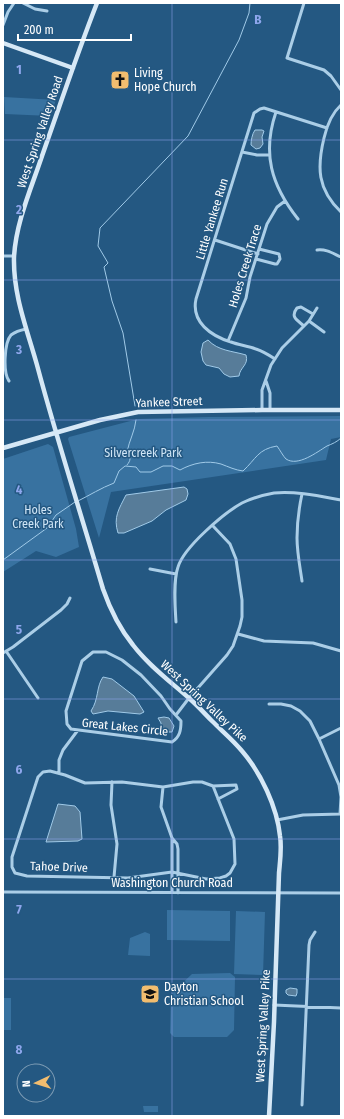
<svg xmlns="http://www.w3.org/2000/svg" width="344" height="1119" font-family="'Fira Sans Condensed',sans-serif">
  <rect width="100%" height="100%" fill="#245882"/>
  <path fill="#3872a0" d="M4,97L56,100L50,116L5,114Z
    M341,416V437L331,439L326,460L111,492L99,538L68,439L69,437L138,419L208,417Z
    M48,444L53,447L76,529L79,547L56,557L36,551L3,572V459Z
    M167,910L230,911V941L167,940Z
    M236,911L265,912L263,975L234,974Z
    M145,932L150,934V956L128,955L130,938Z
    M230,973L235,977L234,1030L227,1037H174L170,1033L171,994L192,974Z
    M3,998H11V1030H3Z
    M143,1106H158V1112H144Z"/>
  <path fill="#577c99" stroke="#a0cae8" d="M255,130H262L264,131L262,137L263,144L260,148L256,149L251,145C251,141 252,134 255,130Z
    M208,340C218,351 233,351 246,355C249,365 240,367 239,376L230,377L224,374L219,368L206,365L203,361L201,352L203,343Z
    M184,487L187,489L188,494L186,500L166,510L152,521L124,533H118C113,517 119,509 126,495Z
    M103,677L112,679L134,696L144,712L140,714L108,711L93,714L91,711C99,699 96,687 103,677Z
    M164,717L169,718L174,726L172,732H164L161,731V723L158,718Z
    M58,804L75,806L80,812L82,839L78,841L46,842Z
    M290,988L297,989V993L296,996L288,995L286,993V990Z"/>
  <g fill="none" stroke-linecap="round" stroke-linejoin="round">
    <path stroke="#a0cae8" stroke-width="1" d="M135,406L123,333L112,301L104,267L108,263L98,246L100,228L188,136L239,40L249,13L250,3
      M127,465C131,460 131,458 127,452C129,441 135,431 136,420
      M78,501C90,495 101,488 114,483L119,471L125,466L136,467L140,472H151L163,466H172L180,470C193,463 207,460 221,464C229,467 235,470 243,471C256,459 258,449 277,446C280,450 283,456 286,459C298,467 317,452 327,446C332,444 337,442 341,438
      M3,560L47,528L56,515L75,502"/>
    <path stroke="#abcee7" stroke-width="3" d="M23,3L35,9L47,11
      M304,3L287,58L324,70L331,76L341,90
      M3,25L8,12L14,3
      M341,105C331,114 327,125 324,138C317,167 317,189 341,212
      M276,112C262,153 271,185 298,219
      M242,152L257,155H269
      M215,240L258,254
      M317,250C327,249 332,253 341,257
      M3,256H14
      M256,259L275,264H277L280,259L279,254L259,249
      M309,321L324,332
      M304,326C297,320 290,317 297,308L301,307L313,314
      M228,341L246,298L250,277L267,224L277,207L285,201
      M275,359C269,355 262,351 256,349C248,346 239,345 231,342C211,336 191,322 196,299L254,113L260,109L264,108L327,128
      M9,381C3,373 4,343 11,335C15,332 21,330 26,329
      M266,381L270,393V410
      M262,410V390L271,365L282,348L309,321L317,308
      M302,494C299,508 297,523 297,538C297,552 300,567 302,581
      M150,569L176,574
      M176,622C175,606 173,581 178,567C184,547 224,513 242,503C252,498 263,495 274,493C296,491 319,496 341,500
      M238,634L264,641L313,643L341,651
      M6,651L38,698
      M93,652H106L122,660L141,675L161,696L170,709L181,721C181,730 180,737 172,742L71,729L67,724L66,711L82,661Z
      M3,653L13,647L61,610L67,604L70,598
      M269,704H281L291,706L300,711L310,721L319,739L339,785L341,797L340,814
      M176,715L189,698L227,655L233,646L240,626L242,617V600L236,559L230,544L213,526
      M319,739L341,728
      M59,773V760L63,750L78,730
      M112,782L111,805L117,844L114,877
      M213,786L234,839L235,864L230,873L226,876L220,878L206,879L172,872L128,878L27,876L15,873L12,867V857L38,777L43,772L50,771L65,775L85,783L122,782L163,787L193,782H202L213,786L236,785L237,789L218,799
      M163,787L161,807L172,838L177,844L178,849V893
      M277,820L303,815L341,814
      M3,892L341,893
      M172,892V838
      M274,1005L341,1008
      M302,1105L309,945L310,940L315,932"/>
    <path stroke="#d6e8f6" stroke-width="4.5" d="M97,3C77,54 60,105 42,156C31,189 16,222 14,257C13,295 27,329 37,365C57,440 81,514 103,589C110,609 120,629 133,645C149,666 171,682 190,699C198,706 205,714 212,721C222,731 233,740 242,751C261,773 277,807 280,836C282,848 280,861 279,873L274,1022L269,1116
      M3,43L73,68
      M3,448L100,420L138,412L262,410H341"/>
  </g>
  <path fill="none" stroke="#8ea6ec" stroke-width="1" stroke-opacity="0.55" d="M172,3V1116M3,140H341M3,280H341M3,420H341M3,560H341M3,699H341M3,839H341M3,979H341"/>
  <defs>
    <symbol id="church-square" viewBox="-11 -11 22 22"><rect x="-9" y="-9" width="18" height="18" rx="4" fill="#f2bd6f" stroke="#245882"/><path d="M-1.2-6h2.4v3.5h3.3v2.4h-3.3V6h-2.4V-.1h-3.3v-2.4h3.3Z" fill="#111"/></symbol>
    <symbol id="school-square" viewBox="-11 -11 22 22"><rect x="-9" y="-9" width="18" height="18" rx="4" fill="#f2bd6f" stroke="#245882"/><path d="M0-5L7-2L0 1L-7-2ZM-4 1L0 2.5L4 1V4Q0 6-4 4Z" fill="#111"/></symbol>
  </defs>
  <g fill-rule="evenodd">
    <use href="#church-square" x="109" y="69" width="22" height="22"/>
    <use href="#school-square" x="139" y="983" width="22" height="22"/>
  </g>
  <g text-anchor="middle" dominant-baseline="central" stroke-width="3" stroke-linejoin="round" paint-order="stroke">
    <g font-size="12" fill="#fff" stroke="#245882" text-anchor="start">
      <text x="134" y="73">Living<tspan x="134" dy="14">Hope Church</tspan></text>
      <text x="164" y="987">Dayton<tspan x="164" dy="14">Christian School</tspan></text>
    </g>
    <g font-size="12" fill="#fff" stroke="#245882">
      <text transform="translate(40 132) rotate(-71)">West Spring Valley Road</text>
      <text transform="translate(212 219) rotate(-73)">Little Yankee Run</text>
      <text transform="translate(245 266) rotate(-73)">Holes Creek Trace</text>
      <text transform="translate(169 402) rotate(-2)">Yankee Street</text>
      <text transform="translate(204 701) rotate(43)">West Spring Valley Pike</text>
      <text transform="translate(125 727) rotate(6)">Great Lakes Circle</text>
      <text transform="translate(59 867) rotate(2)">Tahoe Drive</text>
      <text x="172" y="883">Washington Church Road</text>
      <text transform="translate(263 1026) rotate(-87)">West Spring Valley Pike</text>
    </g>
    <g font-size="12" fill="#cfe5f6" stroke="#245882">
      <text x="143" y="453">Silvercreek Park</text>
      <text x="38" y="510">Holes<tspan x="38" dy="14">Creek Park</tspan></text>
    </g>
  </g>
  <g font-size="13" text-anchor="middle" font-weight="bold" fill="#8ea6ec" stroke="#245882" stroke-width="3" stroke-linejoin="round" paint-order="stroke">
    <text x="258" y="24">B</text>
    <text x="19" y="74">1</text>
    <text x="19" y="214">2</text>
    <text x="19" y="354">3</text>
    <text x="19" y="494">4</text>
    <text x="19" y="634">5</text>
    <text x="19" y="774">6</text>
    <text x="19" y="914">7</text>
    <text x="19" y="1054">8</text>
  </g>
  <rect width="344" height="1119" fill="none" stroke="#ffffff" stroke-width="8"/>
  <g transform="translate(36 1083) rotate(266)"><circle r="19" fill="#245882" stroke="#7c9bb4"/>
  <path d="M0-3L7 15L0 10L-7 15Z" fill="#f2bd6f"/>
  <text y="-6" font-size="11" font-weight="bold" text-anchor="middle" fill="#ffffff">N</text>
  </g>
  <path d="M18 34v6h113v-6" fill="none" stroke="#ffffff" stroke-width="2"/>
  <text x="24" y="34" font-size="12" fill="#ffffff" stroke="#245882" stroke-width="3" paint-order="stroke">200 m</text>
</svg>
